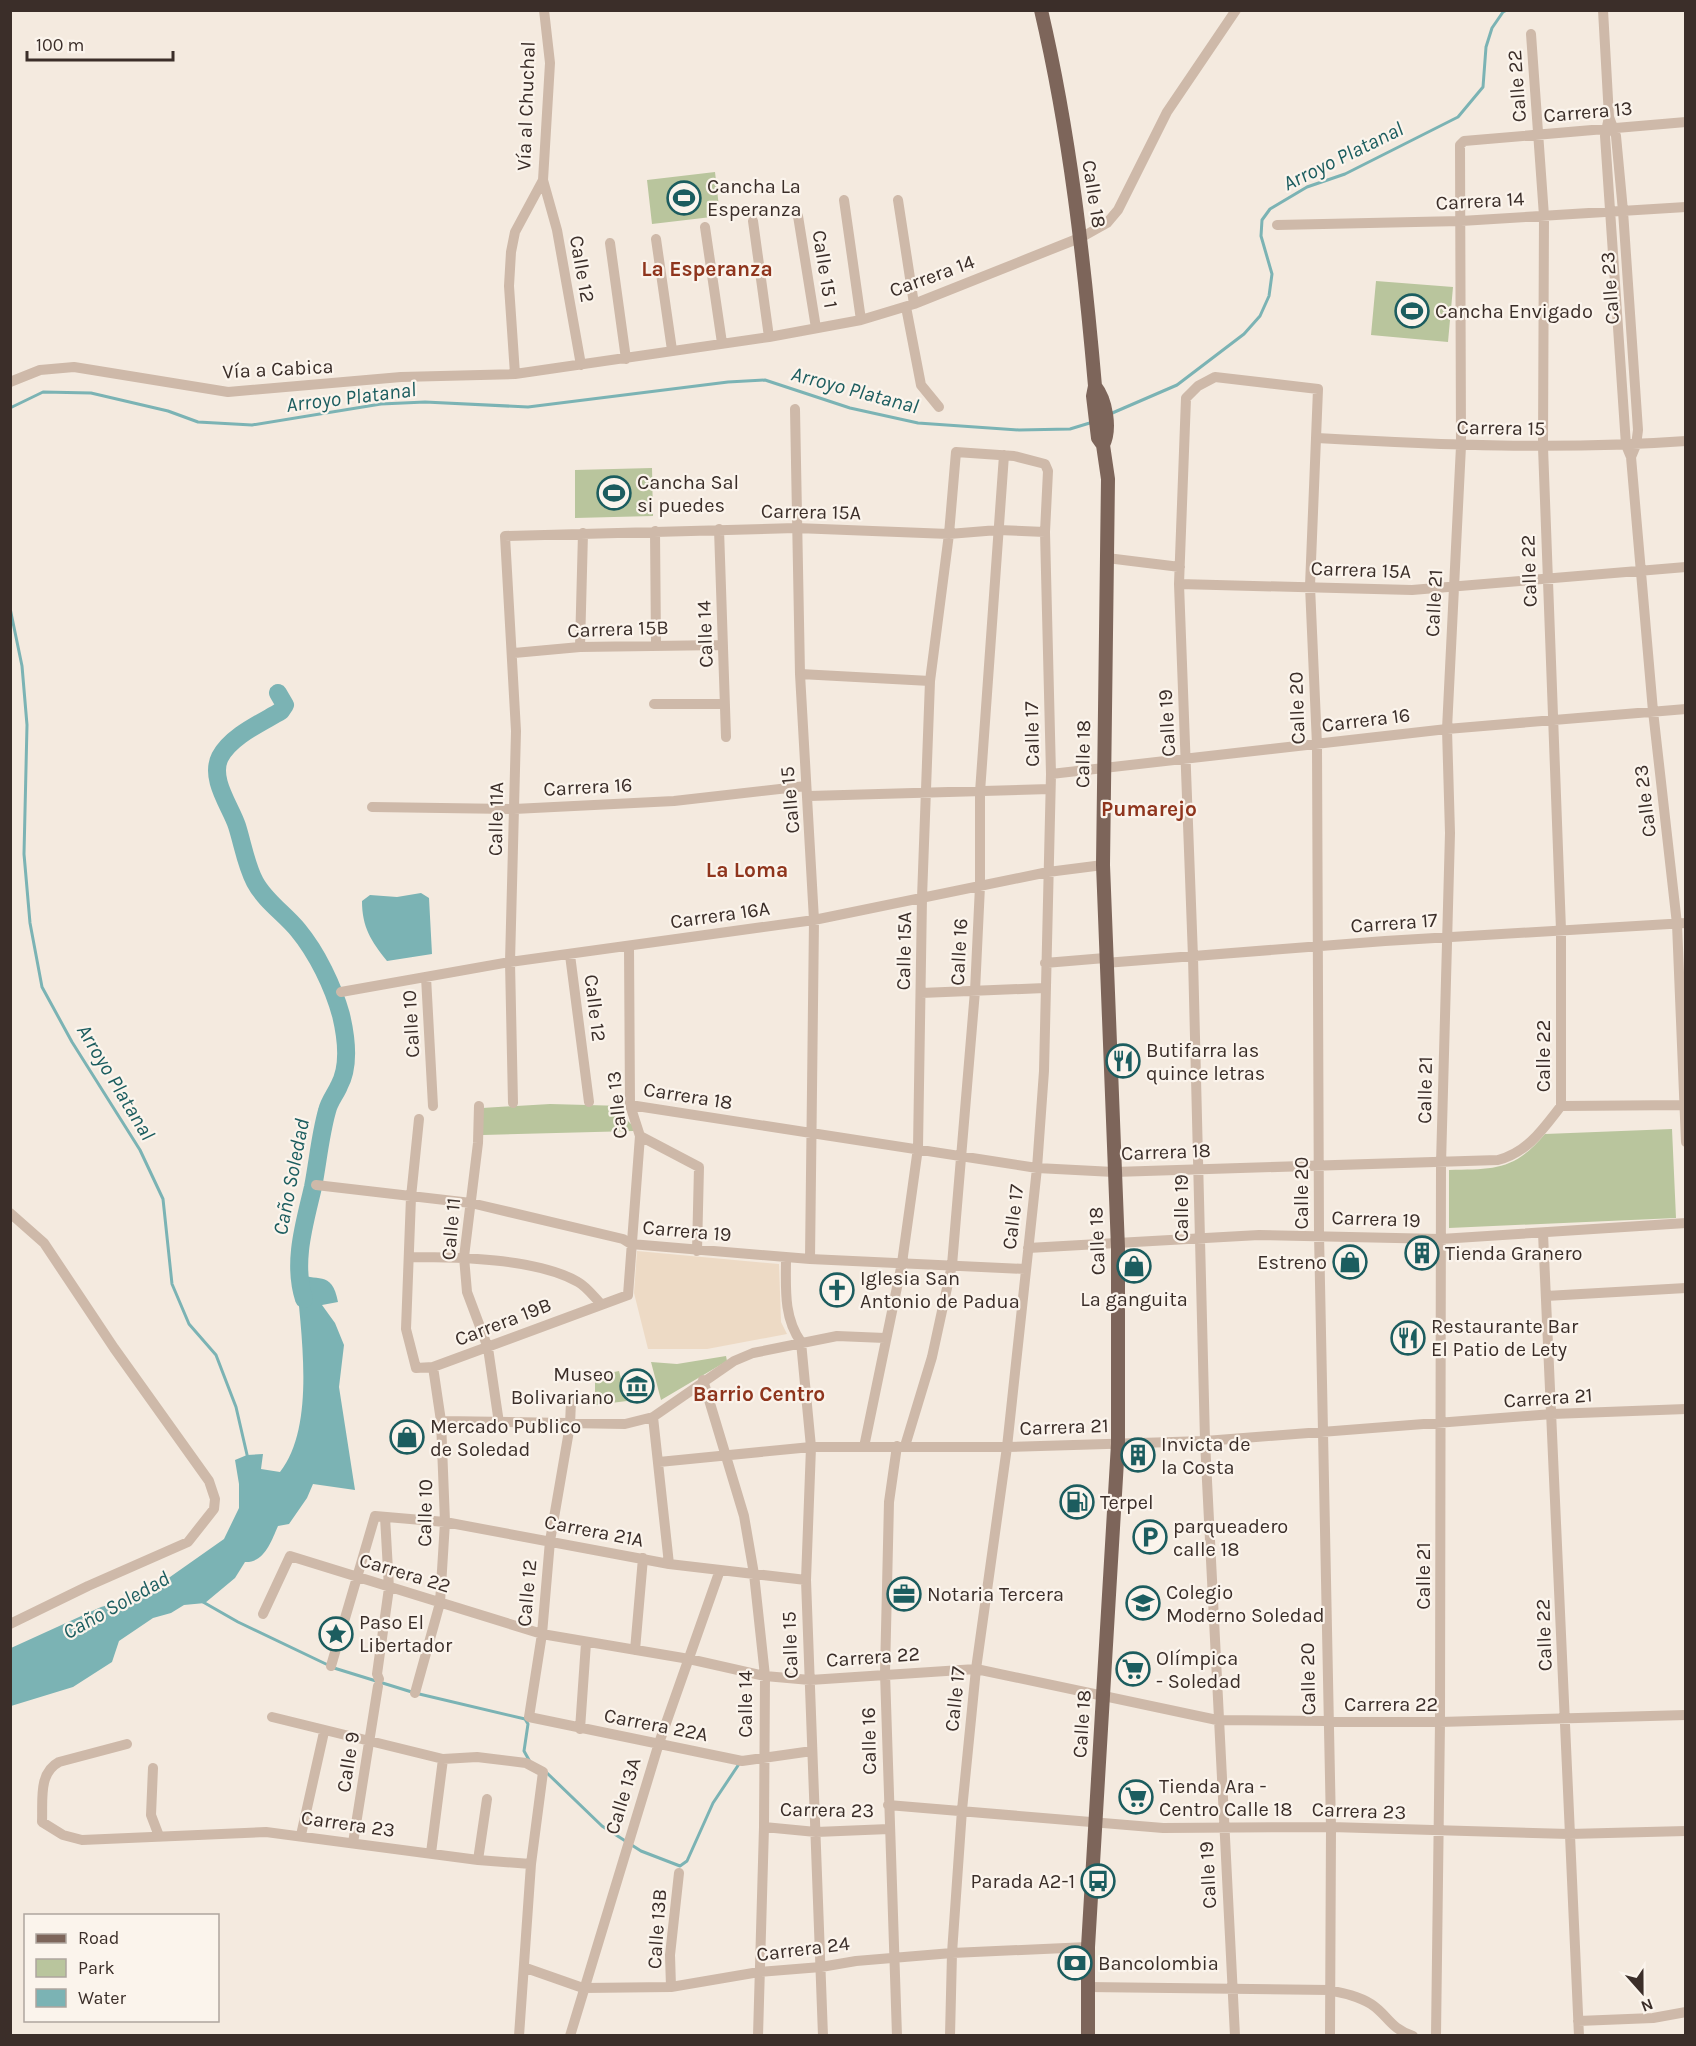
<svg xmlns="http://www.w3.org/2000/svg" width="1696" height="2046" font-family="Karla,sans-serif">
  <rect width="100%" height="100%" fill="#f4eadf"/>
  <path fill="#b9c59d" d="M715,172L720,216L652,224L647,180Z
    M1376,281L1453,287L1448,342L1371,335Z
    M652,468L653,516L575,518V470Z
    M550,1104L624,1106L626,1119L633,1126V1131L483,1135L482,1108Z
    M1672,1129L1676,1218L1449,1228V1170C1494,1169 1514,1171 1545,1134Z
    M726,1356L727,1361L661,1400L651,1362L677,1364Z
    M619,1371L627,1401L595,1405V1376Z"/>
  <path fill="#eddac5" d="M637,1251L779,1264L781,1322L787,1334L707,1349H648L634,1293Z"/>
  <path fill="#7bb3b4" d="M421,893L429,898L432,954L387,961C371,941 362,927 362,901L370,895L397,897Z
    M296,1272C316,1284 332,1268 338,1302L322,1305L335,1323L344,1345L339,1387L355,1490L313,1484L307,1498L289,1524L278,1526C271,1542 264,1563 245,1562L235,1578L205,1603L184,1605L171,1613L153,1618L119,1641L112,1662L73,1687L11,1706V1648L101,1607L143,1596L224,1539L239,1508V1484L235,1460L247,1455L263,1454L261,1469L280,1472C317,1425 300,1329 296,1272Z"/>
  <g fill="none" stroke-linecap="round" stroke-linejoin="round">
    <path stroke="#7bb3b4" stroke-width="3" d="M10,408L43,392L91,393L168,411L198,422L252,425L381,404L425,402L528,407L728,382L765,380L850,408L918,423L1019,430L1070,429L1093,422
      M1110,414L1177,385L1244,334L1260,316L1269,296L1272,274L1261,236L1262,220L1270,209L1307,187L1345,174L1458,117L1483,87L1486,47L1492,28L1503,12L1507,10
      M10,608L22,666L27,725L24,854L30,923L42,987L72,1042L140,1150L163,1199L172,1284L189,1324L216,1355L236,1407L248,1459
      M203,1602L238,1622L328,1665
      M334,1668L415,1693L525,1719L528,1724L524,1751L529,1760
      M546,1772L602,1826L641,1851L680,1866L687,1861L713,1803L739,1764"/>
    <path stroke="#7bb3b4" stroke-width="18" d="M278,693L285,705L281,711C261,723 231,736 220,757C209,779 231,807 237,826C243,845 246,865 255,882C265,901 285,914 298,930C317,953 333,986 341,1015C346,1036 350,1066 339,1086C335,1095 329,1102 327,1111C320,1136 318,1161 313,1187C305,1222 292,1262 304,1299"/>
    <path stroke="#ceb9a9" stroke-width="10" d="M1603,10L1609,117L1616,136L1623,211L1638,430L1636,445L1631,457
      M1531,34L1544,216L1543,447L1561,930V1106
      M1609,117L1605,136L1626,445L1631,457L1653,711L1677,924L1686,1142
      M543,180L557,230L581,365
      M844,200L861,320
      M898,200L914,304
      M798,216L816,328
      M753,221L769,337
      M1277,225L1461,221L1686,207
      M705,227L722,343
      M656,239L672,350
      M610,243L626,359
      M906,307L921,385L939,407
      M515,374L509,286L511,252L515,232L543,180L550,63L544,10
      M10,382L40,370L74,367L228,392L401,377L515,374L769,337L861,320L914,304L1082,237L1107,223L1118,210L1167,112L1236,10
      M795,409L800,674L814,920L810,1259
      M1317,438C1440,445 1562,450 1686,441
      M719,529L726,737
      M655,531L656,645
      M1107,558L1180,567
      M1179,584L1412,590L1686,567
      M580,647L583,533
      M514,653L580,647L723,645
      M800,674L930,681
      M654,704H725
      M1051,774L1447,729L1686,709
      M809,796L1050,789
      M372,807L514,809L674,801L806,786
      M570,955L589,1102
      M1045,963L1105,958
      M1105,963L1385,941L1686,923
      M426,977L433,1106
      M341,992L510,962L814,920L1048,872L1103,865
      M921,993L1045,988
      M513,1103L510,962L516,731L505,536L796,528L949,534L998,530L1045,532
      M630,1105L1037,1168L1114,1172L1498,1160C1528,1152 1543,1129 1561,1106L1686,1105
      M479,1106L478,1143L464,1257L467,1292L488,1348L499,1423
      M419,1119L411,1197L406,1329L416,1368L433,1367L628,1295L640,1136L630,1105L629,947
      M640,1136L699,1167L697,1251
      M316,1185L471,1203L623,1239L631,1244L810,1259L1025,1269
      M10,1213L44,1243L114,1348L209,1481L215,1499L214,1509L188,1542L88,1586L10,1624
      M1543,1233L1579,2036
      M1028,1248L1259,1235L1441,1239L1686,1223
      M409,1257C455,1257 537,1258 578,1282C587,1287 594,1297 601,1304
      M786,1257C786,1287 783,1317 801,1342L811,1447L806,1580L823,2036
      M1546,1296L1686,1288
      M703,1380L744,1516L754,1574L765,1676L764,1827L758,2036
      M571,1401L570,1425L550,1541L542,1634L529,1717L742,1761L812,1751
      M653,1417L669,1564
      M441,1421L625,1424L653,1417L734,1361L753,1353L837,1336L885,1338
      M905,1446L932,1357L952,1265L975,991L980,886V792L1004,455
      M864,1447L902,1263L918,1148L922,898L930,681L949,534L956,452L1014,456L1045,464L1048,471L1045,532L1051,774L1044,1071L1037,1168L1007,1447L976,1669L962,1810L952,1953L950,2036
      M659,1462L811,1447H1007L1205,1441L1552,1414L1686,1409
      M263,1614L290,1556L542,1634L689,1659L765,1676L810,1680L976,1669L1217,1720L1440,1722L1686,1715
      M635,1650L643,1558
      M331,1666L375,1516L445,1522L669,1564L806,1580
      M379,1679L377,1674L389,1588L385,1517
      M415,1693L440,1603L445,1522L441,1421L433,1367
      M272,1717L443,1759L477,1757L526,1763L543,1772L531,1864L519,2036
      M580,1729L586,1643
      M127,1744L59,1762C38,1773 43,1801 42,1822L63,1835L82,1840L266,1832L478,1860L531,1864
      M153,1768L151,1815L159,1836
      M888,1805L1163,1828L1331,1827L1569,1834L1686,1831
      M764,1827L816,1832L889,1829
      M301,1835L324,1732
      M353,1843L378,1686
      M431,1853L443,1759
      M478,1860L487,1799
      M526,1968L583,1988L671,1987L759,1972L821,1967L856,1961L952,1953L1088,1947
      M671,1987L670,1955L679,1873
      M1087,1987L1329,1990C1343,1993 1358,1996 1371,2004C1388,2015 1389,2028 1413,2036
      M1578,2021L1653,2018L1686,2012
      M570,2036L659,1743L720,1570
      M897,2036L885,1673L889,1502L897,1446
      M1235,2036L1205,1441L1193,957L1179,584L1186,398L1198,386L1215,377L1318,389L1310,586L1317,745L1319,1234L1331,1827L1330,2036
      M1436,2036L1440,1722L1441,1164L1450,833L1447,729L1461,446L1460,145L1464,141L1686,122"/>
    <path stroke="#7d655a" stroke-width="14" d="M1041,10C1070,134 1084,260 1095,386L1093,396L1098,438L1103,445L1108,479L1103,865L1118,1248V1444L1088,1947V2036
      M1095,386C1106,400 1111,429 1103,445"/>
  </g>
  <defs>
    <symbol id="stadium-ring" viewBox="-11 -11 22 22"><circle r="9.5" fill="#fbf4ec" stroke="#1c5d5f" stroke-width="1.5"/><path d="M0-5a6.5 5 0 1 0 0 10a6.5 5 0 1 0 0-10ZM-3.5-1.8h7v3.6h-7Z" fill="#1c5d5f"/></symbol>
    <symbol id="restaurant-ring" viewBox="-11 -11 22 22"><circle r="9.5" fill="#fbf4ec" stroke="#1c5d5f" stroke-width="1.5"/><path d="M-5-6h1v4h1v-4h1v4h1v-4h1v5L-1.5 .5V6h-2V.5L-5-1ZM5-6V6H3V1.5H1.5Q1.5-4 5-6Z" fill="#1c5d5f"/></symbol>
    <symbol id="building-ring" viewBox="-11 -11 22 22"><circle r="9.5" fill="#fbf4ec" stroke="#1c5d5f" stroke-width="1.5"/><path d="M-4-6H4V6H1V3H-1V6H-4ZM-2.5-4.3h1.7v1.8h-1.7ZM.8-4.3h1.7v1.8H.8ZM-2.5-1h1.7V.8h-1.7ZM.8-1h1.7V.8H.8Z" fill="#1c5d5f"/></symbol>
    <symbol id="shop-ring" viewBox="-11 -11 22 22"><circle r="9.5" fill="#fbf4ec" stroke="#1c5d5f" stroke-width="1.5"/><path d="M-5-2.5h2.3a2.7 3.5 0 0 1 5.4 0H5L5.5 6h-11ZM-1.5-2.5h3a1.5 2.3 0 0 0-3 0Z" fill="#1c5d5f"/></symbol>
    <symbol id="church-ring" viewBox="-11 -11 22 22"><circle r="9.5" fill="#fbf4ec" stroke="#1c5d5f" stroke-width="1.5"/><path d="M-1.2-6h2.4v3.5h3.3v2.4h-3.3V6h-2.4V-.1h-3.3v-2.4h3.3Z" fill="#1c5d5f"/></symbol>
    <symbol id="museum-ring" viewBox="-11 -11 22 22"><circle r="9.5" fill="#fbf4ec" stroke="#1c5d5f" stroke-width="1.5"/><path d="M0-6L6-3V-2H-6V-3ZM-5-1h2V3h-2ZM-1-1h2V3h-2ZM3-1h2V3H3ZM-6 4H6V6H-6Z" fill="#1c5d5f"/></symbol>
    <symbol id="fuel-ring" viewBox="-11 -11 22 22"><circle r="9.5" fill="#fbf4ec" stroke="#1c5d5f" stroke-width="1.5"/><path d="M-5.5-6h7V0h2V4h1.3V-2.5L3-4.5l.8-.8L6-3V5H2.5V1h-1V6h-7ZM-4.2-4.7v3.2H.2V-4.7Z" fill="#1c5d5f"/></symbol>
    <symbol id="parking-ring" viewBox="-11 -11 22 22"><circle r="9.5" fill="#fbf4ec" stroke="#1c5d5f" stroke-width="1.5"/><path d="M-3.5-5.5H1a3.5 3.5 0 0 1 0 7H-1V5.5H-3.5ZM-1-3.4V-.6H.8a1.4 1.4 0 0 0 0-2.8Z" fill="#1c5d5f"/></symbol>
    <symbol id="office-ring" viewBox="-11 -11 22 22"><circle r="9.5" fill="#fbf4ec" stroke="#1c5d5f" stroke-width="1.5"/><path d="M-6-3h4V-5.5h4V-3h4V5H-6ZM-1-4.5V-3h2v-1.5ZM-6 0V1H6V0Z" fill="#1c5d5f"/></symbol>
    <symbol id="school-ring" viewBox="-11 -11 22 22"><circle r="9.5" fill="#fbf4ec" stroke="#1c5d5f" stroke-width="1.5"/><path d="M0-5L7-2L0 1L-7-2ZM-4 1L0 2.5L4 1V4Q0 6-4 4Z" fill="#1c5d5f"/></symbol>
    <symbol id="sight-ring" viewBox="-11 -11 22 22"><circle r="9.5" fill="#fbf4ec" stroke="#1c5d5f" stroke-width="1.5"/><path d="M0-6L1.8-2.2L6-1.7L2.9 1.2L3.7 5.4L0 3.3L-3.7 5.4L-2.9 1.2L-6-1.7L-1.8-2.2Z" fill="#1c5d5f"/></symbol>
    <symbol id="supermarket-ring" viewBox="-11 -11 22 22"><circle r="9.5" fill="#fbf4ec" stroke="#1c5d5f" stroke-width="1.5"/><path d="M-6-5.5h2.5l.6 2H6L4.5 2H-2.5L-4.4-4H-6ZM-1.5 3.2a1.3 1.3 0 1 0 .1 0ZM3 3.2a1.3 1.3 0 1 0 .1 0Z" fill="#1c5d5f"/></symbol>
    <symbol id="bus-ring" viewBox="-11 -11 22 22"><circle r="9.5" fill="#fbf4ec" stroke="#1c5d5f" stroke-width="1.5"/><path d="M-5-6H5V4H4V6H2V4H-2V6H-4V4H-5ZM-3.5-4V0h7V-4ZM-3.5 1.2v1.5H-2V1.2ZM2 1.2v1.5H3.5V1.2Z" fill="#1c5d5f"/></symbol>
    <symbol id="bank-ring" viewBox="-11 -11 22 22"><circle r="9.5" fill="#fbf4ec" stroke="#1c5d5f" stroke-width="1.5"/><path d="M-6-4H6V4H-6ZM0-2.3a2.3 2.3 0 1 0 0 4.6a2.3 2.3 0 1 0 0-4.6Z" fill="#1c5d5f"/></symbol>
  </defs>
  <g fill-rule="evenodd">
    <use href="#stadium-ring" x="665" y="179" width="38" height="38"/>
    <use href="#stadium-ring" x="1393" y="292" width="38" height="38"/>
    <use href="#stadium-ring" x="595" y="474" width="38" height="38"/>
    <use href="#restaurant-ring" x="1104" y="1042" width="38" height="38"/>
    <use href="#building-ring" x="1403" y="1234" width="38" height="38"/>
    <use href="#shop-ring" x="1331" y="1243" width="38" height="38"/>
    <use href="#shop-ring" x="1115" y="1247" width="38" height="38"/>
    <use href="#church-ring" x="818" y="1271" width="38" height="38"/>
    <use href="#restaurant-ring" x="1389" y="1319" width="38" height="38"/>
    <use href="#museum-ring" x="618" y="1367" width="38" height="38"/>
    <use href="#shop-ring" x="388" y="1418" width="38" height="38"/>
    <use href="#building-ring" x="1119" y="1436" width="38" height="38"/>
    <use href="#fuel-ring" x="1058" y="1483" width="38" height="38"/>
    <use href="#parking-ring" x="1131" y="1518" width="38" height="38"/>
    <use href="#office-ring" x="885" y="1575" width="38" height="38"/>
    <use href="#school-ring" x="1124" y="1584" width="38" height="38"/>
    <use href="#sight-ring" x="317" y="1615" width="38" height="38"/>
    <use href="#supermarket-ring" x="1114" y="1650" width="38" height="38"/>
    <use href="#supermarket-ring" x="1117" y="1778" width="38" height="38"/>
    <use href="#bus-ring" x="1079" y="1862" width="38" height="38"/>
    <use href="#bank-ring" x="1056" y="1944" width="38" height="38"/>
  </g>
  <g text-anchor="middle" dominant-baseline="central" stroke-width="4.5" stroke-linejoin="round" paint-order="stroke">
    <g font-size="20" fill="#3b2e29" stroke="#fbf4ec">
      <text transform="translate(1517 86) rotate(-94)">Calle 22</text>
      <text transform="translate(526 106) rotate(-88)">Vía al Chuchal</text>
      <text transform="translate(1588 112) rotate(-5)">Carrera 13</text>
      <text transform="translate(1094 194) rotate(81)">Calle 18</text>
      <text transform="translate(1480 201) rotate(-3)">Carrera 14</text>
      <text transform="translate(582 269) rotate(80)">Calle 12</text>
      <text transform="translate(825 269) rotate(81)">Calle 15 1</text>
      <text transform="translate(932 276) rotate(-20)">Carrera 14</text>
      <text transform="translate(1610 288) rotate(-94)">Calle 23</text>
      <text transform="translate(278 369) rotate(-3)">Vía a Cabica</text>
      <text transform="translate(1501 428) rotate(1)">Carrera 15</text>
      <text transform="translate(811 512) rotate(1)">Carrera 15A</text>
      <text transform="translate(1361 570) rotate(2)">Carrera 15A</text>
      <text transform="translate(1529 571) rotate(-92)">Calle 22</text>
      <text transform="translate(1434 603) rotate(-87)">Calle 21</text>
      <text transform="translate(618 629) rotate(-2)">Carrera 15B</text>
      <text transform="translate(705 634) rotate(-92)">Calle 14</text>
      <text transform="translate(1297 708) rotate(-92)">Calle 20</text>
      <text transform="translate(1366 720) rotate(-7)">Carrera 16</text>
      <text transform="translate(1167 723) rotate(-93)">Calle 19</text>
      <text transform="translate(1032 734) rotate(-91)">Calle 17</text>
      <text transform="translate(1083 754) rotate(-89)">Calle 18</text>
      <text transform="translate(588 787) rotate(-3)">Carrera 16</text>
      <text transform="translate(790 800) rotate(-95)">Calle 15</text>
      <text transform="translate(1645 801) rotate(-97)">Calle 23</text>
      <text transform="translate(496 819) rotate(-89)">Calle 11A</text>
      <text transform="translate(720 915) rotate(-8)">Carrera 16A</text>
      <text transform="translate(1394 923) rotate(-4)">Carrera 17</text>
      <text transform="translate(904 951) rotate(-89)">Calle 15A</text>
      <text transform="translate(959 952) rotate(-87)">Calle 16</text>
      <text transform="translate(595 1008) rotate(83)">Calle 12</text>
      <text transform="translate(411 1024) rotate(-93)">Calle 10</text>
      <text transform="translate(1543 1056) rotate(-90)">Calle 22</text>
      <text transform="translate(1425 1090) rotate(-89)">Calle 21</text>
      <text transform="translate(688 1096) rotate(9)">Carrera 18</text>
      <text transform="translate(617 1105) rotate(-96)">Calle 13</text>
      <text transform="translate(1166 1152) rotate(-2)">Carrera 18</text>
      <text transform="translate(1301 1193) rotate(-90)">Calle 20</text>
      <text transform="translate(1181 1208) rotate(-90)">Calle 19</text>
      <text transform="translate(1013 1217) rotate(-83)">Calle 17</text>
      <text transform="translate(1376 1219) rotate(2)">Carrera 19</text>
      <text transform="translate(451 1229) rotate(-85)">Calle 11</text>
      <text transform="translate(687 1231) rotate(5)">Carrera 19</text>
      <text transform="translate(1097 1241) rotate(-92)">Calle 18</text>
      <text transform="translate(503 1322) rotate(-21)">Carrera 19B</text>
      <text transform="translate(1548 1398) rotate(-4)">Carrera 21</text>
      <text transform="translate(1064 1427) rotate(-2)">Carrera 21</text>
      <text transform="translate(425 1513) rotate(-89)">Calle 10</text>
      <text transform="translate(594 1531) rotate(11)">Carrera 21A</text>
      <text transform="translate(405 1573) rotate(17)">Carrera 22</text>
      <text transform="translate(1423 1576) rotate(-90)">Calle 21</text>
      <text transform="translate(527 1593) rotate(-85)">Calle 12</text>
      <text transform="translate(1544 1635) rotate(-92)">Calle 22</text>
      <text transform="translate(790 1645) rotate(-92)">Calle 15</text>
      <text transform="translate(873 1657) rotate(-4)">Carrera 22</text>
      <text transform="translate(1308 1679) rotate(-91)">Calle 20</text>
      <text transform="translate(955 1699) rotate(-84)">Calle 17</text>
      <text transform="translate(745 1704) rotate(-90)">Calle 14</text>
      <text x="1391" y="1704">Carrera 22</text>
      <text transform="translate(1082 1724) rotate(-86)">Calle 18</text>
      <text transform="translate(656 1725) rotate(11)">Carrera 22A</text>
      <text transform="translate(869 1741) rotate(-91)">Calle 16</text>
      <text transform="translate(348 1762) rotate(-81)">Calle 9</text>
      <text transform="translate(623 1796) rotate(-73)">Calle 13A</text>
      <text transform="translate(827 1810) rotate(1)">Carrera 23</text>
      <text transform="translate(1359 1811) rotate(2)">Carrera 23</text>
      <text transform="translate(348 1824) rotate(8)">Carrera 23</text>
      <text transform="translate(1208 1875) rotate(-93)">Calle 19</text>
      <text transform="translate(657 1929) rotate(-86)">Calle 13B</text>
      <text transform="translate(803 1949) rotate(-7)">Carrera 24</text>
    </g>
    <g font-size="20" fill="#3b2e29" stroke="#fbf4ec" text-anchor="start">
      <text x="707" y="186">Cancha La<tspan x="707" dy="23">Esperanza</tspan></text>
      <text x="1435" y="311">Cancha Envigado</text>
      <text x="637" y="482">Cancha Sal<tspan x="637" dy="23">si puedes</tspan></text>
      <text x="1146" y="1050">Butifarra las<tspan x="1146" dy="23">quince letras</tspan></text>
      <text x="1445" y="1253">Tienda Granero</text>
      <text x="1327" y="1262" text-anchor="end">Estreno</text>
      <text x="860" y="1278">Iglesia San<tspan x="860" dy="23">Antonio de Padua</tspan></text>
      <text x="1134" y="1299" text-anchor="middle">La ganguita</text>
      <text x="1431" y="1326">Restaurante Bar<tspan x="1431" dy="23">El Patio de Lety</tspan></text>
      <text x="614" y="1374" text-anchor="end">Museo<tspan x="614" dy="23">Bolivariano</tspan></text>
      <text x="430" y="1426">Mercado Publico<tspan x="430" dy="23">de Soledad</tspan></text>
      <text x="1161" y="1444">Invicta de<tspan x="1161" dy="23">la Costa</tspan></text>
      <text x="1100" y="1502">Terpel</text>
      <text x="1173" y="1526">parqueadero<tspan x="1173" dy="23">calle 18</tspan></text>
      <text x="1166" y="1592">Colegio<tspan x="1166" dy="23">Moderno Soledad</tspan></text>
      <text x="927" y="1594">Notaria Tercera</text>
      <text x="359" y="1622">Paso El<tspan x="359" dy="23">Libertador</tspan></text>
      <text x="1156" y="1658">Olímpica<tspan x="1156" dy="23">- Soledad</tspan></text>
      <text x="1159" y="1786">Tienda Ara -<tspan x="1159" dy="23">Centro Calle 18</tspan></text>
      <text x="1075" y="1881" text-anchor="end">Parada A2-1</text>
      <text x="1098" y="1963">Bancolombia</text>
    </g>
    <g font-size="21" font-style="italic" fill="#1c5d5f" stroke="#fbf4ec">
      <text transform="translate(1343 156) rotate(-26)">Arroyo Platanal</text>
      <text transform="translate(855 390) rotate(15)">Arroyo Platanal</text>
      <text transform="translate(351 397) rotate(-7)">Arroyo Platanal</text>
      <text transform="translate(116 1082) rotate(59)">Arroyo Platanal</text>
      <text transform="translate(291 1177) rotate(-79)">Caño Soledad</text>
      <text transform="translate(116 1605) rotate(-29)">Caño Soledad</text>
    </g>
    <g font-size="21" font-weight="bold" fill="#8f351d" stroke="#fbf4ec">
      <text x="707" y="269">La Esperanza</text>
      <text x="1149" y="809">Pumarejo</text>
      <text x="747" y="870">La Loma</text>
      <text x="759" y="1394">Barrio Centro</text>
    </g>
  </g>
  <rect width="1696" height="2046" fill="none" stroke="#3b2e29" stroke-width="24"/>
  <rect x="24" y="1914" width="195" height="108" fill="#fbf4ec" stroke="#aea59e" stroke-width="1.5"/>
  <rect x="36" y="1934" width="30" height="9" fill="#7d655a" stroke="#aea59e" stroke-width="1.5"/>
  <text x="78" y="1944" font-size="18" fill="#3b2e29">Road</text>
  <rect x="36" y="1959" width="30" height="18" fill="#b9c59d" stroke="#aea59e" stroke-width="1.5"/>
  <text x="78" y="1974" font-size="18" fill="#3b2e29">Park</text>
  <rect x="36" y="1989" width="30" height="18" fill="#7bb3b4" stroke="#aea59e" stroke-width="1.5"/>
  <text x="78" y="2004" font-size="18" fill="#3b2e29">Water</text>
  <g transform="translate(1642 1992) rotate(159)" stroke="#fbf4ec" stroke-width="4.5" paint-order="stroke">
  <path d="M0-4.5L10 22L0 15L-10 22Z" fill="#3b2e29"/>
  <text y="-9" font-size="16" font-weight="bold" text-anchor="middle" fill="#3b2e29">N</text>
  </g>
  <path d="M27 51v9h146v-9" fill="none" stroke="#3b2e29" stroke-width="3"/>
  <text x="36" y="51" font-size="18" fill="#3b2e29" stroke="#fbf4ec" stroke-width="4.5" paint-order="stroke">100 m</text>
</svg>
